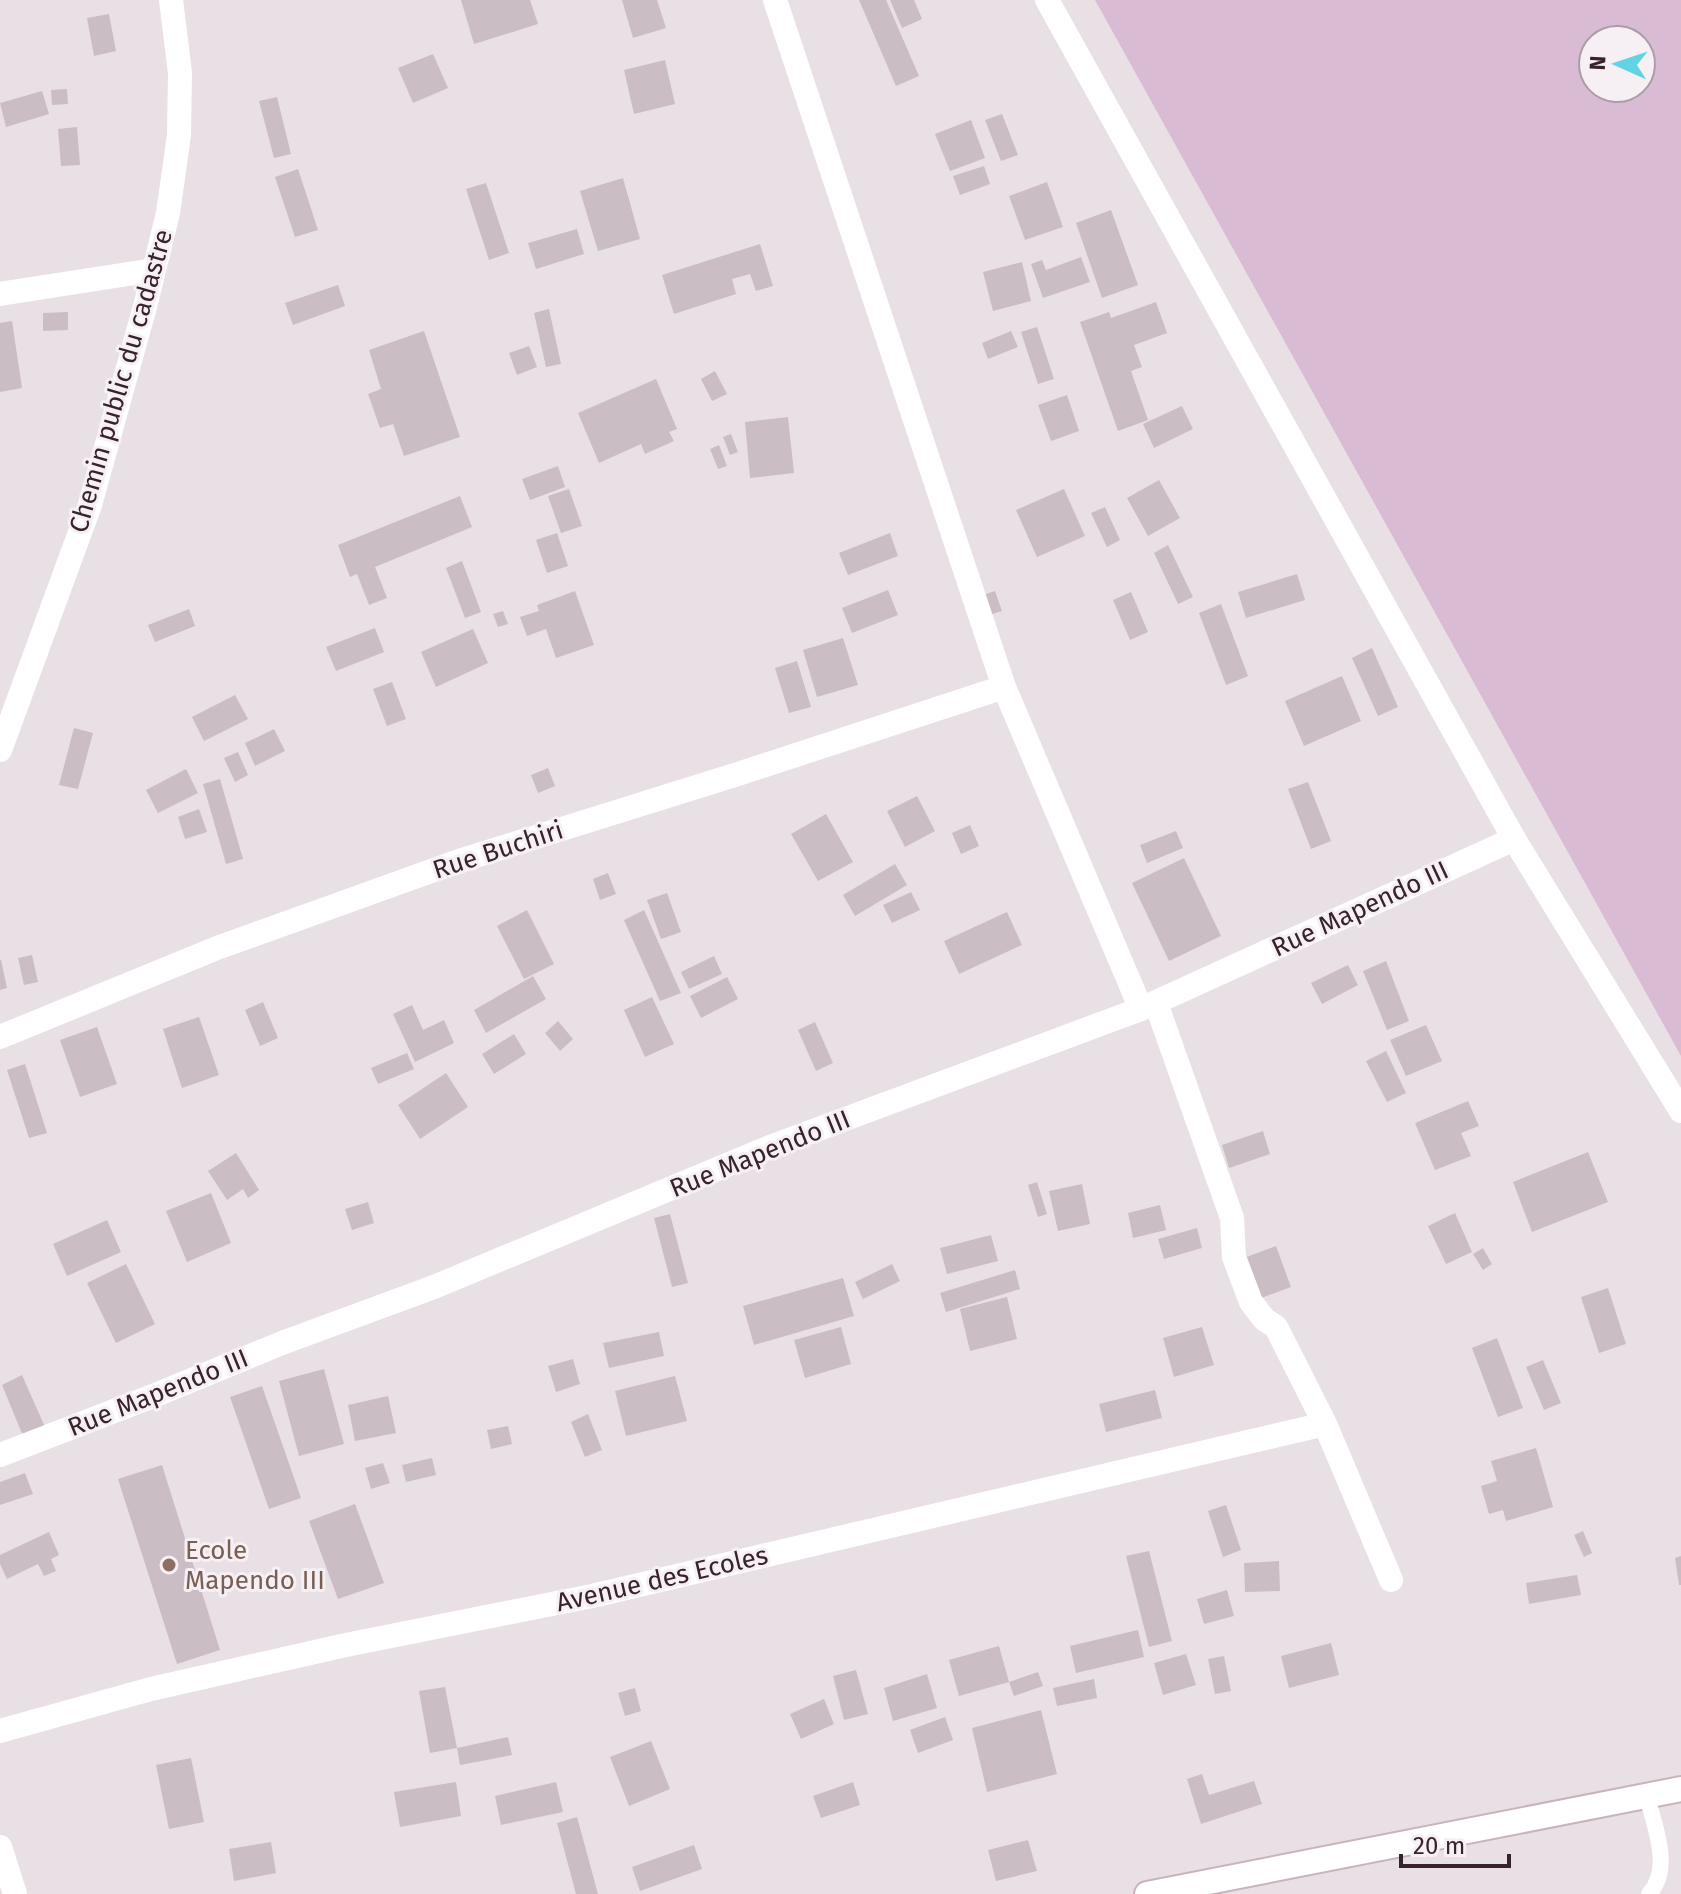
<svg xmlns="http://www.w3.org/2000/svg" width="1681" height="1894" font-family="'Fira Sans',sans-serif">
  <rect width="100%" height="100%" fill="#e9e0e5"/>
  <path fill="#d9bbd4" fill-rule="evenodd" d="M1095,0H1681V1056ZM1593,40H1641V88H1593Z"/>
  <path fill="#cabdc4" d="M461,0H530L538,24L474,44Z
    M622,0H657L666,28L633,38Z
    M859,0H886L919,76L896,86Z
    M890,0H914L922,19L902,28Z
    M109,14L116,51L94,56L87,18Z
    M433,54L448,88L413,103L398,68Z
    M665,60L675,104L634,114L624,70Z
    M67,89L68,104L52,105L51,90Z
    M42,91L49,114L6,127L0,103Z
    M277,97L291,154L274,158L259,101Z
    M1002,114L1018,155L1001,161L985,120Z
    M971,120L985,158L950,171L935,134Z
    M77,127L80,165L61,166L58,129Z
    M984,166L990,184L960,195L953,176Z
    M298,169L318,230L295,237L275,177Z
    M623,178L640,239L598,251L580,191Z
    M1047,182L1063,227L1025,240L1009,196Z
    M486,183L509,253L489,260L466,189Z
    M1111,210L1138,285L1102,298L1076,223Z
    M577,229L584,254L536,269L528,243Z
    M760,244L773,286L756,291L750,274L732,279L736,294L674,314L662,275Z
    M1081,257L1090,282L1043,298L1031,264L1042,260L1046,270Z
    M1022,262L1031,301L993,311L983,272Z
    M338,285L345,306L293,325L285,303Z
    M1156,302L1167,333L1134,345L1142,367L1131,371L1148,420L1118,431L1080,322L1109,312L1111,318Z
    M549,309L561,364L546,367L534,313Z
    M68,312V330L43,331V313Z
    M12,321L22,388L0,392V323Z
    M1037,327L1054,379L1038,384L1021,332Z
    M424,331L460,437L404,456L393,424L380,428L368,394L381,389L369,350Z
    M1011,331L1018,347L988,359L982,343Z
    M529,346L537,367L517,375L509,353Z
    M715,371L727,394L712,401L701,379Z
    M656,379L677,429L669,432L674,441L645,454L641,444L599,463L578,413Z
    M1067,395L1079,431L1051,441L1038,405Z
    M1182,406L1193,429L1154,448L1143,424Z
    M788,417L794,473L750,478L745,422Z
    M731,434L738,452L730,455L723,437Z
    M719,445L727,466L718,469L710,449Z
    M558,466L565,487L530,500L522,479Z
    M1159,480L1180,518L1148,536L1127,498Z
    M569,489L582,526L561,533L548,496Z
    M1064,489L1085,536L1037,557L1016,510Z
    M460,496L472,527L375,567L387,598L369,605L357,574L350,577L338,545Z
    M1105,507L1120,540L1107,547L1091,513Z
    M557,533L568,566L547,573L536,540Z
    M890,533L898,556L848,575L839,553Z
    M1168,545L1193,597L1178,604L1154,553Z
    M462,561L481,612L465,618L446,568Z
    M1297,574L1305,600L1246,618L1238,592Z
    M888,590L898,615L852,633L842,608Z
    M575,591L594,645L556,658L546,629L527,636L520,617L539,611L537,605Z
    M995,591L1002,611L989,615L983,595Z
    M1131,592L1148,632L1130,640L1113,600Z
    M1221,604L1248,676L1226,685L1199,613Z
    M189,609L195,626L155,642L148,625Z
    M503,611L508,624L498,627L493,614Z
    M375,628L384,652L336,671L326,647Z
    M473,629L488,663L436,687L421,652Z
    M843,638L858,685L817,697L803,650Z
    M1372,648L1398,707L1378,716L1352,658Z
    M797,661L811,707L789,713L775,668Z
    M1342,676L1361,721L1304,746L1285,701Z
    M392,682L406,719L387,726L373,689Z
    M235,695L248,719L204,741L192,717Z
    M74,728L93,733L78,789L59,785Z
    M274,729L285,751L255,766L245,743Z
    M238,752L248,775L235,782L224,758Z
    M548,768L555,786L538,793L531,775Z
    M186,769L198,793L158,813L146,790Z
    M220,779L243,859L226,864L203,784Z
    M1308,782L1331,841L1311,849L1288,789Z
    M917,796L935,831L905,847L887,811Z
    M199,809L207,832L185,839L178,817Z
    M826,814L853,862L818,881L791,834Z
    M970,825L979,846L961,854L952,833Z
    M1176,831L1183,848L1147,863L1140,845Z
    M1184,858L1221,936L1169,961L1132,883Z
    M895,864L907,885L855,916L843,895Z
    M608,873L616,894L600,900L593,879Z
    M911,892L920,910L892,923L883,905Z
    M667,893L681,932L661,939L647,900Z
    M527,910L554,964L524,979L497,926Z
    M644,910L681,993L660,1001L624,920Z
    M1007,912L1022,945L959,974L944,941Z
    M32,955L38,982L24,985L18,958Z
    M714,956L722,974L689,989L681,972Z
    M0,960H1L7,988L0,990Z
    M1386,961L1409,1021L1387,1030L1363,971Z
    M1348,965L1358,985L1322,1004L1311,983Z
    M533,976L546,999L486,1033L474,1010Z
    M727,977L738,999L701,1018L690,996Z
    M652,997L674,1044L645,1057L624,1010Z
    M263,1002L278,1038L260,1046L245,1010Z
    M412,1005L423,1030L444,1020L454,1043L415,1062L393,1014Z
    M199,1017L219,1075L182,1088L163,1029Z
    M558,1021L573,1039L560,1051L545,1033Z
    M815,1022L833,1063L816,1071L798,1030Z
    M1426,1025L1442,1061L1406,1076L1390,1040Z
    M97,1027L117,1084L80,1097L60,1040Z
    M514,1034L526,1054L494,1074L482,1054Z
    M1386,1051L1406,1093L1387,1102L1366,1061Z
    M407,1053L414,1069L378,1084L371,1068Z
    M25,1064L47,1133L29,1138L7,1070Z
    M446,1073L468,1107L420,1139L398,1105Z
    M1468,1101L1479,1126L1461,1133L1471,1156L1435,1170L1415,1123Z
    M1263,1131L1270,1154L1229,1168L1222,1145Z
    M1588,1152L1608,1202L1532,1232L1513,1182Z
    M236,1153L259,1190L248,1198L243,1189L227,1200L208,1171Z
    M1037,1182L1047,1214L1038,1217L1028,1185Z
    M1082,1184L1090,1224L1058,1231L1049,1191Z
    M211,1193L231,1243L187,1262L166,1211Z
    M368,1202L374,1223L352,1230L345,1209Z
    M1160,1205L1166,1230L1133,1238L1128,1213Z
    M1455,1213L1472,1252L1446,1264L1428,1226Z
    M670,1214L688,1283L672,1287L654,1218Z
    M107,1220L121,1252L67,1276L53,1244Z
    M1197,1228L1202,1248L1164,1259L1158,1239Z
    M991,1235L998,1261L947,1274L940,1248Z
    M1276,1246L1291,1287L1256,1300L1241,1259Z
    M1483,1248L1492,1264L1483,1270L1473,1254Z
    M126,1264L155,1324L116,1343L87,1283Z
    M892,1264L900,1281L863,1299L855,1282Z
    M1015,1270L1020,1289L946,1312L940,1293Z
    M843,1278L854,1316L754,1345L743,1306Z
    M1608,1288L1626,1344L1599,1353L1581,1297Z
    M1007,1297L1017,1339L970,1351L960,1309Z
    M841,1327L851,1364L805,1378L794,1340Z
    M1202,1327L1214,1365L1174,1377L1163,1338Z
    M659,1332L664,1356L609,1368L603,1343Z
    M1497,1338L1523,1408L1498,1417L1472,1348Z
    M573,1359L580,1384L556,1392L548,1366Z
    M1543,1360L1561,1403L1544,1410L1526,1367Z
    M324,1369L344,1444L299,1456L279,1381Z
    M22,1375L45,1427L23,1436L2,1385Z
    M675,1376L687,1421L626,1436L615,1391Z
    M262,1386L301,1498L269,1509L230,1397Z
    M1155,1390L1162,1418L1106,1432L1099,1404Z
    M388,1396L396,1433L355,1441L348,1405Z
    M588,1414L602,1450L585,1457L571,1422Z
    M508,1426L512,1444L491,1449L487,1430Z
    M1536,1448L1553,1507L1506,1521L1503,1510L1489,1514L1481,1486L1497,1481L1491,1461Z
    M432,1458L436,1475L406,1482L402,1465Z
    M383,1463L390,1483L371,1489L365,1468Z
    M162,1465L220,1650L177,1664L118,1479Z
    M25,1473L33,1494L0,1505V1482Z
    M355,1504L384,1583L338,1599L309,1521Z
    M1226,1505L1241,1550L1223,1557L1208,1511Z
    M1583,1531L1592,1553L1584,1557L1574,1535Z
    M49,1532L59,1555L51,1559L56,1571L44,1576L38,1564L7,1579L0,1564V1555Z
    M1149,1551L1172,1641L1149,1647L1126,1556Z
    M1681,1556V1585H1679L1675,1558Z
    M1279,1561L1280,1591L1245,1592L1244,1563Z
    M1577,1575L1581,1595L1529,1604L1526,1583Z
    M1227,1590L1234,1616L1204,1624L1197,1599Z
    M1138,1630L1144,1657L1076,1673L1070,1646Z
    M1331,1643L1339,1675L1289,1688L1281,1656Z
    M999,1646L1009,1682L1038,1672L1043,1686L1014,1696L1009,1682L959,1696L949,1660Z
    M1186,1654L1196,1685L1163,1695L1154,1663Z
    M1224,1656L1231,1691L1215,1694L1208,1659Z
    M856,1670L868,1714L844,1720L833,1676Z
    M927,1674L937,1708L893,1721L884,1688Z
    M1094,1679L1097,1698L1057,1706L1053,1688Z
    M445,1687L457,1748L508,1737L512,1755L460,1765L457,1748L430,1753L419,1691Z
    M635,1688L641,1711L625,1716L618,1693Z
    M824,1699L834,1724L801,1739L790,1714Z
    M1041,1710L1057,1774L987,1792L972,1728Z
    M945,1717L953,1740L918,1753L910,1730Z
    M651,1741L670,1789L629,1806L610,1757Z
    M191,1758L204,1822L169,1829L156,1765Z
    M1202,1774L1209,1795L1254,1781L1262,1804L1201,1824L1187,1779Z
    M456,1782L461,1816L400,1827L394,1792Z
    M556,1782L563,1812L501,1825L495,1796Z
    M853,1782L860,1805L821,1818L813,1796Z
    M577,1817L598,1894H576L557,1823Z
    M1028,1840L1037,1871L996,1881L988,1850Z
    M271,1842L276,1873L234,1881L229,1849Z
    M694,1845L702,1869L640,1891L632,1867Z"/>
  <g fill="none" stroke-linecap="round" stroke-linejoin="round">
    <defs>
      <path id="secondary" d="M1147,1894L1681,1789"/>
    </defs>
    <use href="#secondary" stroke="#c8b4be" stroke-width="28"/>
    <path stroke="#fff" stroke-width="16" d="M1647,1796C1654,1826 1673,1868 1649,1894"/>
    <path stroke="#fff" stroke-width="24" d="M775,0L1004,687L1141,1009
      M1047,0L1514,839L1681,1111
      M0,294L154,270
      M0,750L90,505L146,303L168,213L179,135L180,73L171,0
      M1156,1003L1232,1218L1234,1257L1251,1302L1264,1319L1276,1327L1325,1424L1391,1580
      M0,1037L217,948L459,861L738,774L1004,687
      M0,1455L153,1396L282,1343L434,1287L770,1147L1141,1009L1514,839
      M0,1731L151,1689L346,1645L592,1596L1325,1424
      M0,1847L15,1894"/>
    <use href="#secondary" stroke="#fff" stroke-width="24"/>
  </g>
  <circle fill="#8d6e63" stroke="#f6f0f4" stroke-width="3" cx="169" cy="1565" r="8"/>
  <g text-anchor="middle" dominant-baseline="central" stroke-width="6" stroke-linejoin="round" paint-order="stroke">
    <g font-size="26" fill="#38222b" stroke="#f6f0f4">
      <text transform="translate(121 381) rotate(-74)">Chemin public du cadastre</text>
      <text transform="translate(498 850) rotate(-18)">Rue Buchiri</text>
      <text transform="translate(1360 909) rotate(-25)">Rue Mapendo III</text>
      <text transform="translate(760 1154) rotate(-22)">Rue Mapendo III</text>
      <text transform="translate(158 1393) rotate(-22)">Rue Mapendo III</text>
      <text transform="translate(662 1579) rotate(-13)">Avenue des Ecoles</text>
    </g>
    <g font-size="26" fill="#785e54" stroke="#f6f0f4" text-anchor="start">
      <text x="185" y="1550">Ecole<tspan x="185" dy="30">Mapendo III</tspan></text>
    </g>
  </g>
  <g transform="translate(1617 64) rotate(273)"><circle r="38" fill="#f6f0f4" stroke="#aa9ea4" stroke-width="2"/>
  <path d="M0-6L14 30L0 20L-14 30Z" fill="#63d3e4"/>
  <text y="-12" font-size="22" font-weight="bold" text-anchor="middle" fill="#38222b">N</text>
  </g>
  <path d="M1401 1854v12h108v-12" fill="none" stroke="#38222b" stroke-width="4"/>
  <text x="1413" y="1854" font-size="24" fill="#38222b" stroke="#f6f0f4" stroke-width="6" paint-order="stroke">20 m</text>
</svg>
